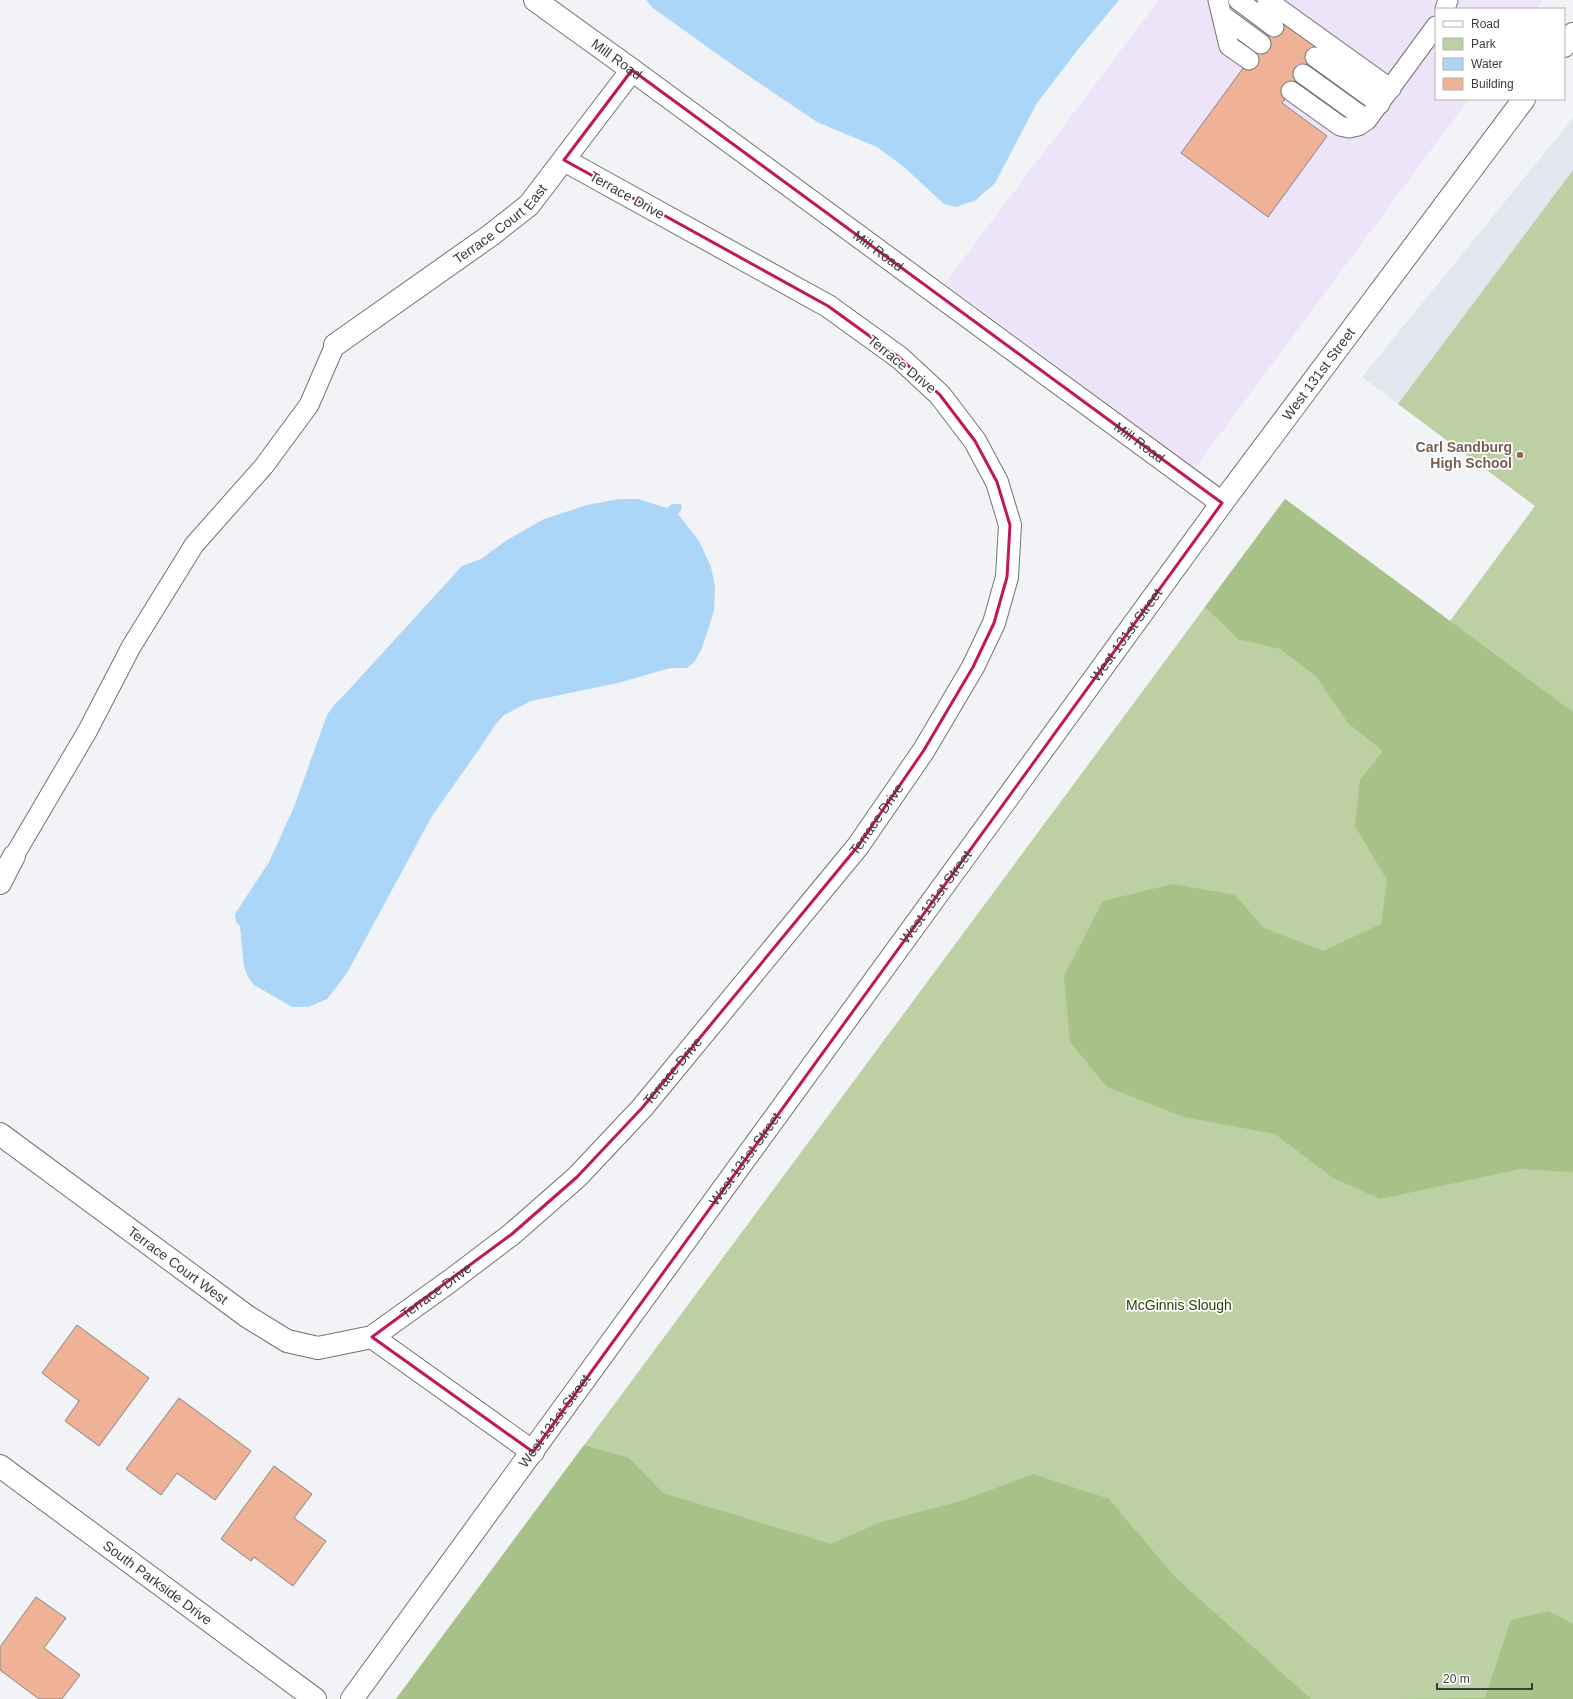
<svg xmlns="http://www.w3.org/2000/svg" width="1573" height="1699" font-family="Helvetica,sans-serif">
  <rect width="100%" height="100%" fill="#f1f3f6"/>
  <path fill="#eee4f9" d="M1159,0H1542L1536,9H1436V99H1469L1195,468L945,283Z"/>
  <path fill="#e2e7ef" d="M1573,118V713L1450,621L1535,506L1362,377Z"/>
  <path fill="#bcd0a3" d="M1573,170V1699H396L1285,499L1450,621L1535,506L1398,404Z"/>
  <path fill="#a8c188" d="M1285,499L1573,712V1172L1521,1169L1380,1199L1333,1178L1275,1134L1184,1117L1107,1087L1070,1042L1064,976L1103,901L1173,884L1235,895L1264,928L1323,951L1381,924L1387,880L1355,826L1360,780L1383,751L1348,723L1316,676L1280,649L1238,639L1205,607Z
    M584,1445L629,1458L663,1493L831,1544L881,1522L961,1501L1033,1474L1109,1499L1176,1578L1311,1699H396Z
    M1548,1611L1573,1624V1699H1399L1485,1698L1511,1620Z"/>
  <path fill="#abd6f8" d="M646,0H1119L1080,47L1037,103L995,183L976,200L956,207L944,204L904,167L877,147L817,122L734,66L653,8Z
    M619,499H638L667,508L672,504H681L682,508L678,514L699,541L711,567L715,586L714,611L702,648L695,661L687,668H670L618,683L531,701L504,715L495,725L480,748L432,816L347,973L327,999L308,1007H292L254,985L248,977L244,967L240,926L236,922L235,914L269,862L294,807L327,715L335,704L346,693L462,566L481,559L507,540L544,519L587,505Z"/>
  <path fill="#efb297" stroke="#878482" d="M1282,15L1324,46L1282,103L1327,136L1268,217L1181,153Z
    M77,1325L149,1378L99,1446L65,1421L79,1401L42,1373Z
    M179,1398L251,1451L215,1500L177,1473L161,1495L126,1469Z
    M274,1466L312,1494L294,1518L326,1541L293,1586L254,1557L251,1561L221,1539Z
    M36,1597L66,1618L44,1648L80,1675L62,1699H39L0,1670V1647Z"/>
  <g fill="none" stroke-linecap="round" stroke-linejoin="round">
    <defs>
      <path id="lane" d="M1218,0L1229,46L1249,60
        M1238,0L1274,27
        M1267,0L1391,89
        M1445,9L1448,0
        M1223,16L1261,44
        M1315,57L1380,104
        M1303,74L1367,120
        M1291,91L1340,126L1349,128L1358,126L1367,120L1436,26
        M14,856L88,730L131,647L194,545L264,466L309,405L335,345"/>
      <g id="street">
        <path id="s1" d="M535,0L632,70L1222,503"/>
        <path id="s2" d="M335,345L491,235L529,205L632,70"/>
        <path d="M0,883L14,856"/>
        <path id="s3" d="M0,1134L248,1317L287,1341L318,1348L372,1337L450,1281L512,1234L577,1177L642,1108L858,846L924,750L973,667L994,623L1007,577L1010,525L997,482L975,441L940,395L900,358L828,306L564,160"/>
        <path d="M372,1337L533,1452"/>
        <path id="s4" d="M0,1466L315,1699"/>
      </g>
      <g id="secondary">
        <path d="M1564,46L1573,34"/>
        <path id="s5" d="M352,1699L1222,503L1524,99"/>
      </g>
    </defs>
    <use href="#lane" stroke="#727375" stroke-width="21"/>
    <use href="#street" stroke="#727375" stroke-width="24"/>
    <use href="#secondary" stroke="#727375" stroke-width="24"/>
    <use href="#lane" stroke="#fff" stroke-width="19"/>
    <use href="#street" stroke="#fff" stroke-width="22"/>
    <use href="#secondary" stroke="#fff" stroke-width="22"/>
  </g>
  <path fill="none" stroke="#c2185b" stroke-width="3" stroke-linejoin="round" d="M632,70L1222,503L533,1452L372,1337L512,1234L577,1177L642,1108L858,846L924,750L973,667L994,623L1007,577L1010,525L997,482L975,441L940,395L900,358L828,306L564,160Z"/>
  <circle fill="#8d6e63" stroke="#fff" stroke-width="1.5" cx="1520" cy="455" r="4"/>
  <g text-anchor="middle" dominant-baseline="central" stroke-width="3.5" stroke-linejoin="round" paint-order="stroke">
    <g font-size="14" fill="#3b3c3d" stroke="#fff">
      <text stroke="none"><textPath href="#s1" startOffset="101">Mill Road</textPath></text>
      <text transform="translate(627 195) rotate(29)">Terrace Drive</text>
      <text stroke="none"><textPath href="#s2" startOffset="205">Terrace Court East</textPath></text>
      <text stroke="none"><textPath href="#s1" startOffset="425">Mill Road</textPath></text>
      <text transform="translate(902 364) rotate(39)">Terrace Drive</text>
      <text stroke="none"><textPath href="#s5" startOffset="1640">West 131st Street</textPath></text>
      <text stroke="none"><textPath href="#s1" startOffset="749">Mill Road</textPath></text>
      <text stroke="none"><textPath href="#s5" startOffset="1316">West 131st Street</textPath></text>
      <text stroke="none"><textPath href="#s3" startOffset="1168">Terrace Drive</textPath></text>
      <text stroke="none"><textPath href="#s5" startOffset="992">West 131st Street</textPath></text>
      <text stroke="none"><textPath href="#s3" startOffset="844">Terrace Drive</textPath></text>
      <text stroke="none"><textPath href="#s5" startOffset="668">West 131st Street</textPath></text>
      <text stroke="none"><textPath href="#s3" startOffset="221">Terrace Court West</textPath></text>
      <text stroke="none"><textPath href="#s3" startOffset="520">Terrace Drive</textPath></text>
      <text stroke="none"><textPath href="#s5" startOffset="344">West 131st Street</textPath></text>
      <text stroke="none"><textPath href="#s4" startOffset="196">South Parkside Drive</textPath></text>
    </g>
    <g font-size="14" font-weight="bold" fill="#785e54" stroke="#fff" text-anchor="end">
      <text x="1512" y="447">Carl Sandburg<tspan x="1512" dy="16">High School</tspan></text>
    </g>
    <g font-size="14" fill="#2b4000" stroke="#fff">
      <text x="1179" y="1305">McGinnis Slough</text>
    </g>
  </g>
  <rect x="1435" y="8" width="130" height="92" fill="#ffffff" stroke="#b1b1b1"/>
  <rect x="1443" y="21" width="20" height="6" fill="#ffffff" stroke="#b1b1b1"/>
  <text x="1471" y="28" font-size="12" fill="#3b3c3d">Road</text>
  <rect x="1443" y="38" width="20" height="12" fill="#bcd0a3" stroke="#b1b1b1"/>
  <text x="1471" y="48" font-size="12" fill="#3b3c3d">Park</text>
  <rect x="1443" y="58" width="20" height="12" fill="#abd6f8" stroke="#b1b1b1"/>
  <text x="1471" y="68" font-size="12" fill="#3b3c3d">Water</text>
  <rect x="1443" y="78" width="20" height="12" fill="#efb297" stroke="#b1b1b1"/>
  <text x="1471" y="88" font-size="12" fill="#3b3c3d">Building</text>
  <path d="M1437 1683v6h95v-6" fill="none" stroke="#3b3c3d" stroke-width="2"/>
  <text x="1443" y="1683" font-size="12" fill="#3b3c3d" stroke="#ffffff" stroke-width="3" paint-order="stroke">20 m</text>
</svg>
